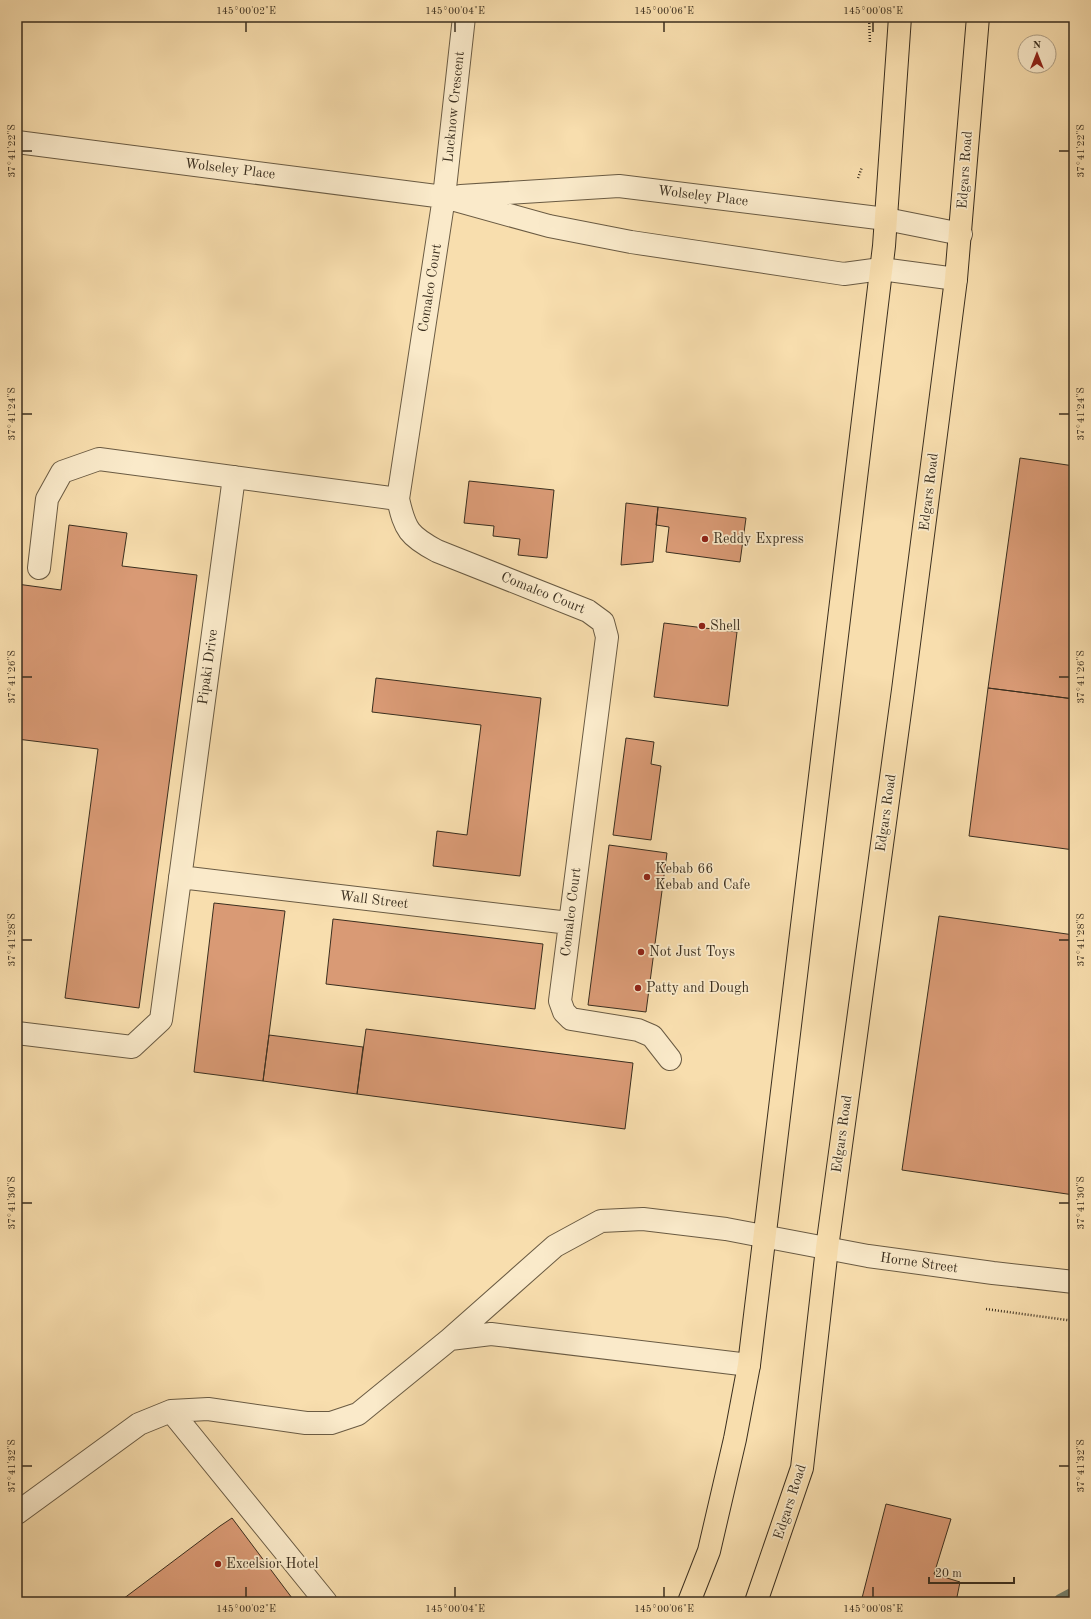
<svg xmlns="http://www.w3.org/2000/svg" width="1091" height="1619" font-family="'Old Standard TT',serif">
  <rect width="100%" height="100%" fill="#f8deae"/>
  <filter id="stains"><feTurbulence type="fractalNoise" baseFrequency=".005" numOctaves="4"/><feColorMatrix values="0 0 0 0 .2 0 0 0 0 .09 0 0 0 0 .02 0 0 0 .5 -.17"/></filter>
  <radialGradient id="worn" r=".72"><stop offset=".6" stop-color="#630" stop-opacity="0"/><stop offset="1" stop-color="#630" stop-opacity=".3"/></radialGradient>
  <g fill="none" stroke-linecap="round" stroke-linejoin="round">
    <path stroke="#768472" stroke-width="9" d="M1057,1602L1059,1599L1074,1591"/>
  </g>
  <path fill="#d99a75" stroke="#3b2f1f" d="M1020,458L1074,466V699L988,688Z
    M469,481L554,490L547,558L518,555L520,539L493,536L494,526L464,523Z
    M626,503L658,507L653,562L621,565Z
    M658,507L746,518L740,562L666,552L669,527L656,525Z
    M69,525L127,533L122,566L197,575L139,1008L65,998L98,749L17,739V584L61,590Z
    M664,623L737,632L728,706L654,697Z
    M376,678L541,698L520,876L433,866L437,831L467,835L481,725L372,712Z
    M988,688L1074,699V850L969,836Z
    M626,738L654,742L651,764L661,766L651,840L613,835Z
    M609,845L667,853L646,1012L588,1005Z
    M214,903L285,911L263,1081L194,1072Z
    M939,916L1074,935V1195L902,1170Z
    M333,919L543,944L535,1009L326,984Z
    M366,1029L633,1063L625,1129L357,1094Z
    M269,1035L363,1047L357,1094L263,1081Z
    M886,1504L951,1519L934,1574L960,1582L956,1602H861Z
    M232,1518L295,1602H119L220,1526Z"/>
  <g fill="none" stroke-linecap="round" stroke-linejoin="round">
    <defs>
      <path id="minor" d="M464,17L444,197L398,499C405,530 409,536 437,551L588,611L603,622L607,637L560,1001L564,1012L571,1019L638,1030L652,1036L670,1059
        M17,142L444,197L549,226L631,242L844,274L881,269L956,279
        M461,196L619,186L886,219L961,234
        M39,568L47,499L62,472L99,459L398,499
        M180,877L569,923
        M17,1033L132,1047L161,1020L234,477
        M450,1339L555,1246L601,1221L643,1219L726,1229L868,1256L993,1273L1074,1282
        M171,1411L326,1602
        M17,1513L139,1424L171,1411L208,1409L306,1423H331L358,1414L450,1339L491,1334L749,1365"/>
      <path id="major" d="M689,1602L709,1551L735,1439L749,1365L884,246L900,17
        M756,1602L802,1468L827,1248L903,690L956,279L978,17"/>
    </defs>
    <use href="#minor" stroke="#6a5b43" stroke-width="24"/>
    <use href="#major" stroke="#3b2f1f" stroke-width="24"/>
    <path stroke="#3b2f1f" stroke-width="2.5" stroke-dasharray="1 2" stroke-linecap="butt" d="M869,17L870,44
      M858,178L862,167
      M986,1309L1074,1321"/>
    <use href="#minor" stroke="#faeaca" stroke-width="22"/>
    <use href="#major" stroke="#f8deae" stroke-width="22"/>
  </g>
  <path fill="none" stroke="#3b2f1f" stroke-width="1.5" d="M246,22V32M455,22V32M664,22V32M873,22V32M22,151H32M1059,151H1069M22,414H32M1059,414H1069M22,677H32M1059,677H1069M22,940H32M1059,940H1069M22,1203H32M1059,1203H1069M22,1466H32M1059,1466H1069M246,1587V1597M455,1587V1597M664,1587V1597M873,1587V1597"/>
  <g fill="#8f2418" stroke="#faeaca" stroke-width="1.5">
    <circle cx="705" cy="539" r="4"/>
    <circle cx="702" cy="626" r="4"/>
    <circle cx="647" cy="877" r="4"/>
    <circle cx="641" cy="952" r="4"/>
    <circle cx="638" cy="988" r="4"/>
    <circle cx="218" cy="1564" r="4"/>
  </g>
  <g text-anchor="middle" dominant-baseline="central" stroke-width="3.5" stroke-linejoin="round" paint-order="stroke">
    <g font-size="14" fill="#3b2f1f" stroke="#faeaca">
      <text transform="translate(454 107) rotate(-84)">Lucknow Crescent</text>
      <text transform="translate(230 169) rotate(7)">Wolseley Place</text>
      <text transform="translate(965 170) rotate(-86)">Edgars Road</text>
      <text transform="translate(703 196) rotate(7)">Wolseley Place</text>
      <text transform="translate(430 288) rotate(-81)">Comalco Court</text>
      <text transform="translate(929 492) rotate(-83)">Edgars Road</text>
      <text transform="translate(543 593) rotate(22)">Comalco Court</text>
      <text transform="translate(208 667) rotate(-82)">Pipaki Drive</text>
      <text transform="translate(886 813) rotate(-82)">Edgars Road</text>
      <text transform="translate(374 900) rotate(7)">Wall Street</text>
      <text transform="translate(571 912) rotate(-83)">Comalco Court</text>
      <text transform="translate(842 1134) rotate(-82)">Edgars Road</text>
      <text transform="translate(919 1263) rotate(8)">Horne Street</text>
      <text transform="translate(790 1502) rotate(-72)">Edgars Road</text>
    </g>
    <g font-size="14" fill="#3b2f1f" stroke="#faeaca" text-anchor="start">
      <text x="713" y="539">Reddy Express</text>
      <text x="710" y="626">Shell</text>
      <text x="655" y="869">Kebab 66<tspan x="655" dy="16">Kebab and Cafe</tspan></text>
      <text x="649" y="952">Not Just Toys</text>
      <text x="646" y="988">Patty and Dough</text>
      <text x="226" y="1564">Excelsior Hotel</text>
    </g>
  </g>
  <rect width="1091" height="1619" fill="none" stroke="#f8deae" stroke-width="44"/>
  <g transform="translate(1037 54)"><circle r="19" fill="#faeaca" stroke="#ae9f86"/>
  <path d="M0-3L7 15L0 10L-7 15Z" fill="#8f2418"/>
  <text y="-6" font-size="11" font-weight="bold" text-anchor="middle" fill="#3b2f1f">N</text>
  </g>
  <path d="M929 1577v6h85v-6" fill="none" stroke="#3b2f1f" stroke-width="2"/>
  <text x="935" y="1577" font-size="12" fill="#3b2f1f" stroke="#faeaca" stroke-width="3" paint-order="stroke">20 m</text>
  <rect x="22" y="22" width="1047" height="1575" fill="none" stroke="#3b2f1f" stroke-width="1.5"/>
  <g font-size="10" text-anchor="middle" fill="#3b2f1f">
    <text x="246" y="14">145°00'02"E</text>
    <text x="455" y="14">145°00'04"E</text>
    <text x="664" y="14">145°00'06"E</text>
    <text x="873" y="14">145°00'08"E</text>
    <text transform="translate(11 151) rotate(-90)" y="4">37°41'22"S</text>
    <text transform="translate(1080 151) rotate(-90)" y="4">37°41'22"S</text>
    <text transform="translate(11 414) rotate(-90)" y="4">37°41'24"S</text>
    <text transform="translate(1080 414) rotate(-90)" y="4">37°41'24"S</text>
    <text transform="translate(11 677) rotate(-90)" y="4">37°41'26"S</text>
    <text transform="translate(1080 677) rotate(-90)" y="4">37°41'26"S</text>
    <text transform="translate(11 940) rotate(-90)" y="4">37°41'28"S</text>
    <text transform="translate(1080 940) rotate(-90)" y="4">37°41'28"S</text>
    <text transform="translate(11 1203) rotate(-90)" y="4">37°41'30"S</text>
    <text transform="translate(1080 1203) rotate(-90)" y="4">37°41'30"S</text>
    <text transform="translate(11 1466) rotate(-90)" y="4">37°41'32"S</text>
    <text transform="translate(1080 1466) rotate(-90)" y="4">37°41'32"S</text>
    <text x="246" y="1612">145°00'02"E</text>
    <text x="455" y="1612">145°00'04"E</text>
    <text x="664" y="1612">145°00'06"E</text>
    <text x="873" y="1612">145°00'08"E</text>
  </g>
  <rect width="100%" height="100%" filter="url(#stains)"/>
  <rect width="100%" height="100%" fill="url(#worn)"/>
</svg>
